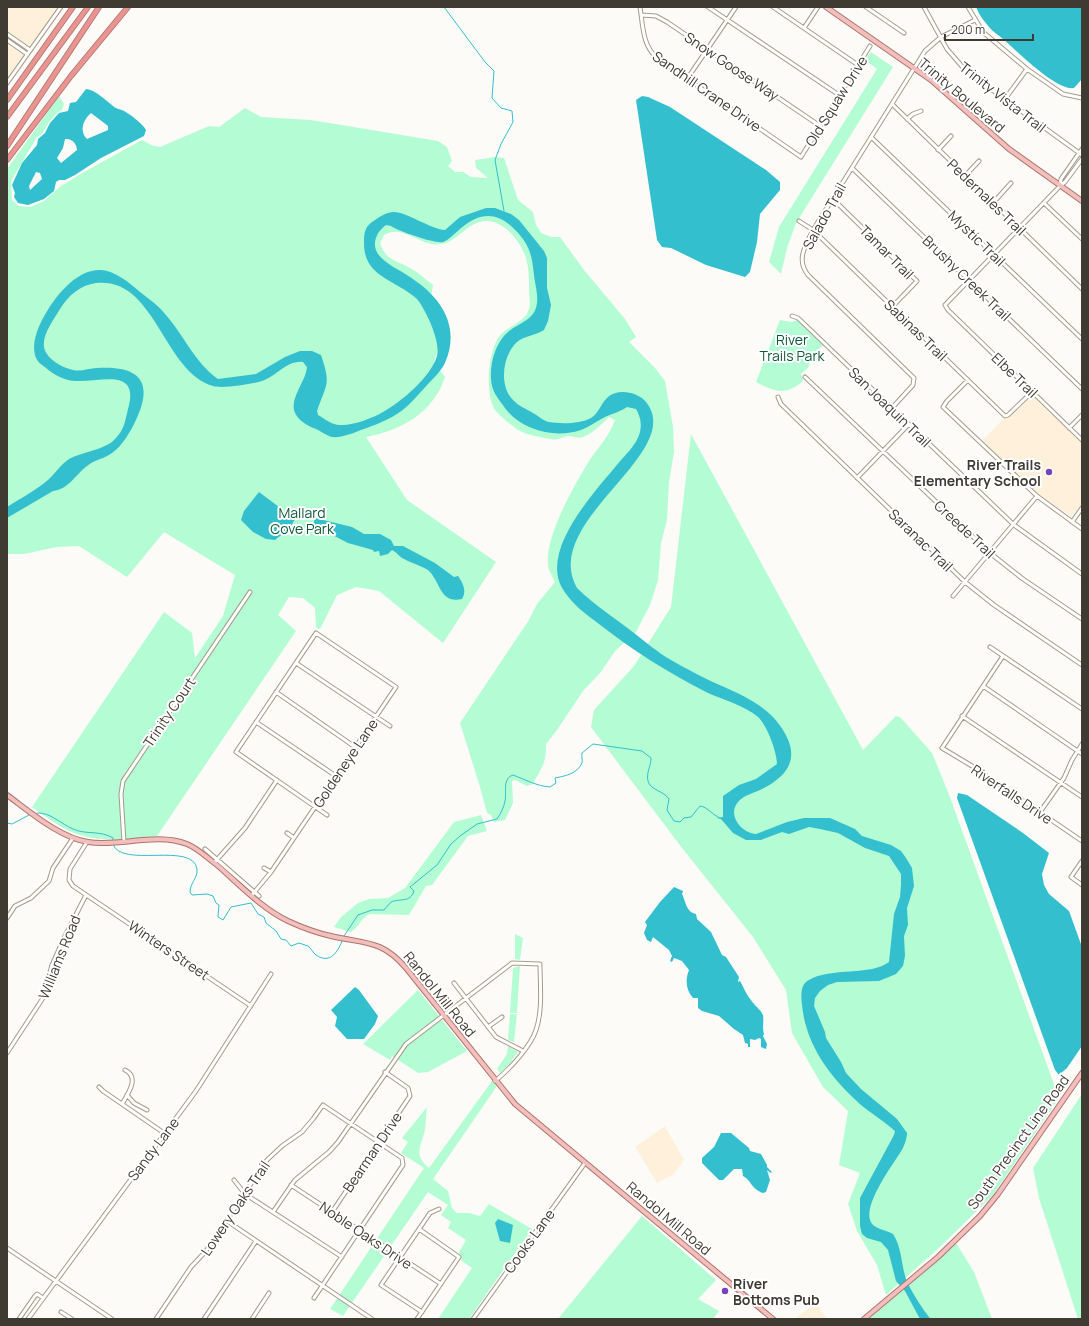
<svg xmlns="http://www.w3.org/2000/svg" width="1089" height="1326" font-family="Manrope,sans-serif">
  <rect width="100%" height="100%" fill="#fdfbf7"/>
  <path fill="#fff0dc" d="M7,7H64L7,87Z
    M1032,396L1082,443V504L1071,517L1039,494L982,441L1004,418L1011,416Z
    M665,1126L684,1160L674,1174L657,1183L635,1147Z
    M816,1303L827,1319H794Z"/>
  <path fill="#b3fcd4" d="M871,52L893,67L796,223L787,248L781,274L769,262L779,227L877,69L865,60Z
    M59,96L64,104L62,110C54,114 47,124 43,133L37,137L11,181L12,200L19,206L31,207L44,201L61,186L84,172L142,140L151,145L160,147L209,126L219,127L245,108L261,117L311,120L438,141L447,147L452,161L448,166L455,172H463L471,177L488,178L476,168L475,160L495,157L504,158L518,200L533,212L536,225L541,233L552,237H560L584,270L625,319L636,337L629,342L655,368L665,381L673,427L674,452L669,482L667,520L661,543L658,580L650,605L636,632L616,650L600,673L583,691L557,730L546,744C547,763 541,768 533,784L527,786L515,780L512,781L513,803L505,820L494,822L491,815L487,813L480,787L460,723L529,620L537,604L555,582C553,577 548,570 548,565C545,537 572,490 586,466C595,450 609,438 615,420L609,417C602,424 592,434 583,437C578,439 572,436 568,436C561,437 558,441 550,439C540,437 527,435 518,430C512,426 500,416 495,410C485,394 488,356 497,340C504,326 525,324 529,309C531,304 529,296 529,291C529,280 529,269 526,258C521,242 505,221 486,221C468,221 458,242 441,244C421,248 403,223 384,235L380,243C386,261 396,260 410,268C418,272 425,279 433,285L430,304L440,346L434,362L445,377C433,413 402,430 366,437L407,500L496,562L443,643L379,591L356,587L337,595L320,629L316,628L315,608L303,598L289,597L278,615L296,631L157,836C131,839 100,843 74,833C59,827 45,816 32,807L164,612L192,633L195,658L223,616L235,575L164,532L127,577L79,546L57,547L24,554H7V169Z
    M780,320L792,322L797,320L823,345L812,357L808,368L801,374L803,381C786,396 775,392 756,382Z
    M691,434L863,750L896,716L900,717L932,753L948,792L1059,1098L993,1195L941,1246L886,1295L877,1265L857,1231L848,1204L860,1173L839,1165L848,1111L823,1087L792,1033L786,990L753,937L682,848L591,727L594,710L634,666L671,607Z
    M481,815L487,831L468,836L432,885L426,886L409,915L370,914C361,917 360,926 351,932L334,927L341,917L358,903L369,899L388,898L405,888L454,822Z
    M515,934L523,938L520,960L515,959Z
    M520,966L517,1013H510L513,968Z
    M418,990L467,1051L428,1072L418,1073L392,1056L390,1060L363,1044Z
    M510,1014H517L514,1042L508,1040Z
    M508,1046L518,1052L510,1063L500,1073L497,1069L507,1054Z
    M492,1081L497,1086L433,1179L448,1191L452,1208L457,1213H469L480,1216L489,1204L532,1229L469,1319H438L472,1268L462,1261L459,1252L466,1240L448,1228L451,1222L441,1215L448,1205L428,1192L343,1316L330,1309L424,1168L401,1153L408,1142L402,1138L427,1107C426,1114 426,1122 425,1129C422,1146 412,1154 429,1168Z
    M1082,1094V1319H1078L1039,1198L1033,1168Z
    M642,1216L716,1280L698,1299L719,1311L713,1319H558Z
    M956,1243L974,1272L992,1319H869Z"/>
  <path fill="#33bfce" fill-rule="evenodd" d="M976,7H1082V79L1074,88C1056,91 1016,50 1003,39C999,35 993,32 989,27C984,21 979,15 976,7Z
    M86,89C96,90 105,100 113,106C116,109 120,109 124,111C130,114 143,124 146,130L144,136L101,158L75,175L65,180H59L56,182L54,191L44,199L28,205L18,203L14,197L15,193L12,185L22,163L37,145L38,139L45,133L50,123L59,113L68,111L70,103L76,102ZM91,113L108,126V130L87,139C79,131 83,120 91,113ZM65,139C72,138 77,144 77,150L61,163L57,158L63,148ZM36,172L40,173L42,179L30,190L29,186Z
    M642,96L648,97L670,107L766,170L780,182V190L760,214L757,242L750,272L745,277L706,265L671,248L662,247L657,240L636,100Z
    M486,208H495L511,214L519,220L544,251L547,258V288L551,305L548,321L544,330C536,335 524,336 517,342C502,356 499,386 513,400C518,406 527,409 533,413C539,416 543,421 549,422C561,424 580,424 591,418C599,413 601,403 608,397C618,388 638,392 646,402C687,453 539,521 577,588C594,605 615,618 634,633C646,642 657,652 671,660C687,669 705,679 722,686C744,696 767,706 781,727C801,756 790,775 762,789C754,793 744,795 738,802C727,815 741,833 756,834L787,822L804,818H830L855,829L862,836L891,845L901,851L906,858L912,868L914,886L907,908L908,925L904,936L905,956L903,966L896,974L879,981L837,982L828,985L820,991L815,998L814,1006L825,1032L826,1038L841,1062L846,1073L861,1089L897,1119L907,1133C907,1138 905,1143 903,1148C896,1161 853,1215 876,1227C881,1230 888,1231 893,1234C902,1248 901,1264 906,1279C909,1288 925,1313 931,1319H920L905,1291L896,1281L888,1250L881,1242L867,1238L862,1234L860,1226V1198L894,1135L895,1131C884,1121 872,1114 861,1105C831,1078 806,1046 802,1005C801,996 800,984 809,980C831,967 871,976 889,962L894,914L900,897L901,885V874L889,856L865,848L838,833L820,829L809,827L789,834L782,832L761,840H746L733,833L721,819L717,818L723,817V796L739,785L756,779L777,764C777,752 767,725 758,717C744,705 723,700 706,692C669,673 632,650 599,624C587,615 573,605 564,591C538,553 592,495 616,466C624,456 637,445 640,432C642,423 640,416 636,409L627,407C620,412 611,414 603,418C595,422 589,427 581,430C555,439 521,430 505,408C498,398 491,391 491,378C490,362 496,342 508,332C520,322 535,320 537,303C538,296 536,288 535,282C532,262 533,250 519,234C500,212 482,210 460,229C455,233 449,240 443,242C435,244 398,231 391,226L386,225C377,231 371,244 378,254C385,264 400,270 410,277C441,297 461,326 445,363C441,371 434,378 428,384C417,396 407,409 392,417C383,422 372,426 361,430C354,433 341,438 332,437C327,436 321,431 316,429C307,426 296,419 294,410C291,396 306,381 307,367L303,362C287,360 277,376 262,381C253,384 222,389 213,386C163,371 155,276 96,283C80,285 68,296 60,309C53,321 37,341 47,354C52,362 64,368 73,370C81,372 89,368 97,368C146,365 154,387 132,428C124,442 117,452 103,458C97,460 92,462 87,466C75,475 69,489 53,491L7,518V507C21,498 35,491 48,480C55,474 60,465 69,459C80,453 105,449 113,441C124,431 125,422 128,409C140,367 101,382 76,381C66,381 54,375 46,368C41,364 37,362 35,355C31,339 41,321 49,308C60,291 79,269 101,270C115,271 130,283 140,292C149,299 158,305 165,314C184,335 194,362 218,379L256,374L285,357L300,351H312L321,355C331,385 327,382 317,411L318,415C325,419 332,425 340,425C352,426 373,418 383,412C401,402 431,377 437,356C441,342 426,310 417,299C414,296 409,293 405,290C384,277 364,271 364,243C364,234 364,228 372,222C378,218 386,212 394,212C407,212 430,229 445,230L460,217Z
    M259,492L295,519L290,528L275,540L266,539L253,532L241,520L244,511Z
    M315,518L352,527L364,534H380L391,540L394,546H403L435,563L454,577L458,576C463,583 467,591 462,599C440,604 441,583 429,571C425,567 411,563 404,559C399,557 397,552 392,550L388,554L380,556L379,551L374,552L373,550L348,543L313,525Z
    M958,793L967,795L1023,833L1049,853L1042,874L1044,885L1049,894L1069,911L1082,947V1046L1067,1068L1059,1075L1055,1070L957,798Z
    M674,887L683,891L682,894C686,902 686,912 696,914L697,919L711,932L722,955L726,957L739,977L738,982L740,981C744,988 746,994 751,1000C754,1005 761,1010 763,1015C764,1022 762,1028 764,1034L763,1036L767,1044L766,1049L761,1047V1039L759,1038L755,1040L750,1039V1047H748V1044L745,1043L743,1035L734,1029L719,1016L702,1011L698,1008V998H693C686,990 685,980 689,970L682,961L674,958L672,962L670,961L672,956L669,950L653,937L651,942L647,940L644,933L647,925L645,922L660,902Z
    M355,987L359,990L378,1016L375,1024L364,1039H347L335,1026L337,1017L331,1010Z
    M721,1133H731L749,1148L750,1151L761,1154L767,1165V1167L772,1172L771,1173L767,1170L770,1180L766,1192L763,1193C751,1189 752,1181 743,1176L742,1169H734L723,1180H719L702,1163V1158L714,1147Z
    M498,1219L513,1225L510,1243L500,1241L495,1223Z"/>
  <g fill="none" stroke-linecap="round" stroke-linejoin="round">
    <path stroke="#33bfce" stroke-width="1" d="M444,7L485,62L494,71L492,98L501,108L512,111L513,122L501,144L495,160L504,211
      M37,813C50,812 61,824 73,829C86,835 100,830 113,838V841
      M7,823L12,824L29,815
      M113,844C120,869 193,841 197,869C198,878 190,883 190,892L192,895L207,894L213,896L216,903L219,905L218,917L223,920L231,907L251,903L258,914L264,917L266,923L276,931L281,939L286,940L291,946L299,943C302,944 305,945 308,946C311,948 313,953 316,955C331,965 338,951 343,939
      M344,936L358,915L372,910H384L391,902C401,898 410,903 414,891L410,887L437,865L451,844L460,836L477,824L497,819C501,813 504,807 505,801C507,791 502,779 513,775C526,780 537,786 550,787L556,783L555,778C565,776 577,774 582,763C583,760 581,756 582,753L593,744L642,751L651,758C651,766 646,773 648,781C650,790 664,791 669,799L667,810L674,821L680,822L684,818L691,817L700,806C708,807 713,816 722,819"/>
    <defs>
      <path id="minor" d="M640,7C643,25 642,45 657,58L801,157L870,46
        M708,7L839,95
        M773,7L858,65
        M866,7L904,33
        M924,7L947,49L966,71L1082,155
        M968,7L983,32L1027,69L1063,94L1082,98
        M641,15L656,16L667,22L820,126
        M804,28L818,7
        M7,34L30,50
        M7,40L27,54
        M687,79L736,7
        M7,83L61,7
        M1005,99L1027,69
        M892,104L1082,289
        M907,119L913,114L921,111
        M871,137L1082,339
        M938,150L951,136
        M1082,159L1065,182L1060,186L945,305L948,310L1082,440
        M852,168L1082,389
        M965,176L979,161
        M1060,186L1061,179L1082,149
        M833,199L917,281L893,306
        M993,203L1011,183
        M1044,203L1082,239
        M799,221L813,230L1005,416L1008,415L1032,392
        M792,316L798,318L1014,525L1082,574
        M805,377L990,553L1023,579L1082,619
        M968,380L947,401L943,407L1037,496L1082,529
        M778,397L781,404L965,582L994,605L1082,665
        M892,408L913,385L914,378L808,275C796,260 805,246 813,230L925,51L941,37L975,20
        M1069,428L1082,415
        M857,478L909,424
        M1072,522L1082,508
        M953,596L1037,496
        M990,647L1082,709
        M1003,656L942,748L972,766L1082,841
        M296,663L390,726
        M983,686L1082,754
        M276,692L355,747
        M962,716L1082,797
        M256,722L336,776
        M1040,812L1064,778L1072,760L1082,744
        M287,833L294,838
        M87,842L70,869L69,880L73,886L251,1006
        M124,842L121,794L123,781L250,592
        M205,849L259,896
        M1082,861L1071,877L1082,885
        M214,863L245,828L277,780
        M264,868L271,872
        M252,895L271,872L396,687L316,633L236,752C266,773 297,794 327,815
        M7,918L15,906L31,898L49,881L53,868L73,838
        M454,983L496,1037L523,1051
        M488,1027L502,1017
        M7,1053L43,998L52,965L64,938L86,895
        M99,1087L103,1091L164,1133
        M127,1095L134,1103L147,1110
        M122,1104C128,1094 140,1077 125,1070
        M234,1180L245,1194L342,1257
        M291,1185L441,1284
        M273,1212L295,1180L329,1152L338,1142L406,1044L512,963L540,964C540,984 543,1010 536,1030C531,1046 509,1070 495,1081
        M332,1212L410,1096L408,1088L385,1072
        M227,1221L372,1319
        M7,1248L112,1319
        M61,1312L72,1319
        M422,1312L381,1285L430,1213L439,1209
        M19,1319L35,1296L37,1294L43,1298
        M28,1319L196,1091L271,974
        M156,1319L191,1267L206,1251L267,1160L282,1146L302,1132L313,1119L323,1105L402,1158L403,1165L314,1298
        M204,1319L256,1241
        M252,1319L269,1293
        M417,1319L459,1257L419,1229
        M473,1319L585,1163"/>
      <path id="major" d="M826,7L931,80L1009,149L1082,201
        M7,795C29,811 60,838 88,842C120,847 156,832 187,844C199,849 207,858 217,865C239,884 261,908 288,921C301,927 317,933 331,936C365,944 381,939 406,968L515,1104L773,1319
        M864,1319L938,1257L980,1216L998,1194L1082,1073"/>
      <path id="highway" d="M7,100L73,7
        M7,117L88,7
        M7,146L99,7
        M7,160L71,76L128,7"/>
    </defs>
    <use href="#minor" stroke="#a79b8a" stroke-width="5"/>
    <use href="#major" stroke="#ae746f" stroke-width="6"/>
    <use href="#highway" stroke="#ae746f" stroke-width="6"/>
    <use href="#minor" stroke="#fff" stroke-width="3"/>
    <use href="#major" stroke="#f2bfbc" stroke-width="4"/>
    <use href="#highway" stroke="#e99490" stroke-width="4.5"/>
  </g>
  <g fill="#7144bc" stroke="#fff" stroke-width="1.5">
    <circle cx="1049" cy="472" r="4"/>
    <circle cx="725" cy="1291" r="4"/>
  </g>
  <g text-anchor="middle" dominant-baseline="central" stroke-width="4" stroke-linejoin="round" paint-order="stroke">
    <g font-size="14" fill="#3f3a32" stroke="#fff">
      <text transform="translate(732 66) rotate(34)">Snow Goose Way</text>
      <text transform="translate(707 91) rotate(35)">Sandhill Crane Drive</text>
      <text transform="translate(962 95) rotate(40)">Trinity Boulevard</text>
      <text transform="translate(1003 97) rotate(38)">Trinity Vista Trail</text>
      <text transform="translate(836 101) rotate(-58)">Old Squaw Drive</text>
      <text transform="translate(987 197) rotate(44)">Pedernales Trail</text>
      <text transform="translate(824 216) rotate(-61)">Salado Trail</text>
      <text transform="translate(977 238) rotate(44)">Mystic Trail</text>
      <text transform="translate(887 252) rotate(45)">Tamar Trail</text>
      <text transform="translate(967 278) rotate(44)">Brushy Creek Trail</text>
      <text transform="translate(916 330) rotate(44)">Sabinas Trail</text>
      <text transform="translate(1015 375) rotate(44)">Elbe Trail</text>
      <text transform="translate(890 407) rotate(44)">San Joaquin Trail</text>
      <text transform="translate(965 529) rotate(43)">Creede Trail</text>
      <text transform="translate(921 540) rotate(44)">Saranac Trail</text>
      <text transform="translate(169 712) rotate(-56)">Trinity Court</text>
      <text transform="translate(345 763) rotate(-56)">Goldeneye Lane</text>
      <text transform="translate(1012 794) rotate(34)">Riverfalls Drive</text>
      <text transform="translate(169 950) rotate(34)">Winters Street</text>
      <text transform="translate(59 957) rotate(-68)">Williams Road</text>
      <text transform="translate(440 994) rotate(51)">Randol Mill Road</text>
      <text transform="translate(1018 1142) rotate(-54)">South Precinct Line Road</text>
      <text transform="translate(153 1149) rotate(-53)">Sandy Lane</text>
      <text transform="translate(372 1152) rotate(-56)">Bearman Drive</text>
      <text transform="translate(235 1208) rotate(-56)">Lowery Oaks Trail</text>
      <text transform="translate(669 1218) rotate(40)">Randol Mill Road</text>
      <text transform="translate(366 1235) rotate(34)">Noble Oaks Drive</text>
      <text transform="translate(529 1241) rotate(-54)">Cooks Lane</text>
    </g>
    <g font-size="14" fill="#0e593a" stroke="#fff">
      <text x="792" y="339">River<tspan x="792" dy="16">Trails Park</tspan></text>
      <text x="302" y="512">Mallard<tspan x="302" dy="16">Cove Park</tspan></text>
    </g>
    <g font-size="14" font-weight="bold" fill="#3f3a32" stroke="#fff" text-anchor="end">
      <text x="1041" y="464">River Trails<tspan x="1041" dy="16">Elementary School</tspan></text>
      <text x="733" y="1283" text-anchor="start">River<tspan x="733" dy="16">Bottoms Pub</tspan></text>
    </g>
  </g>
  <rect width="1089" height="1326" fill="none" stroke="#3f3a32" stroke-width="16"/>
  <path d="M945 34v6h88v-6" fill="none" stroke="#3f3a32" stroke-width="2"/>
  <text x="951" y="34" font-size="12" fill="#3f3a32" stroke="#ffffff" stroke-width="3" paint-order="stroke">200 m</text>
</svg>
